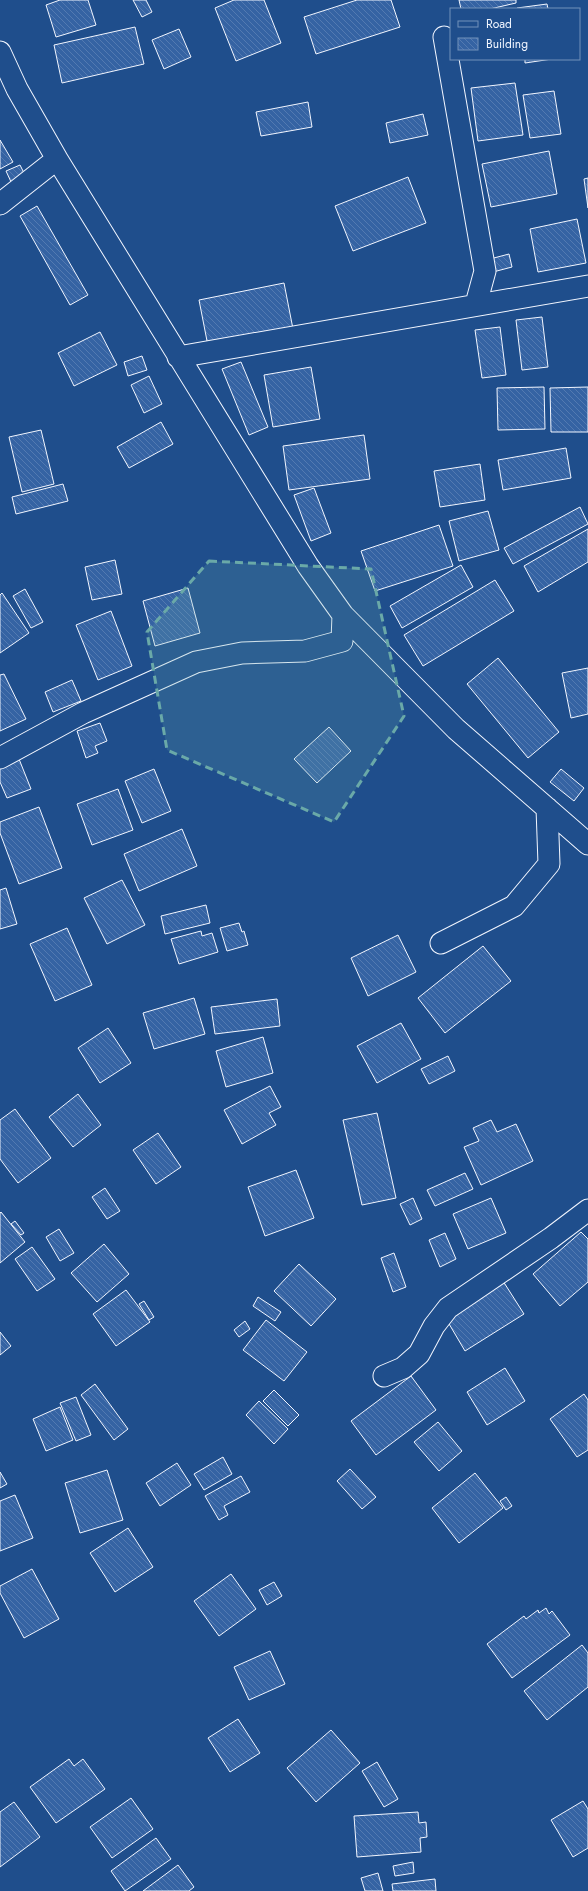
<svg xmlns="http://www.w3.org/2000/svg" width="588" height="1891" font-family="Jost,sans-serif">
  <defs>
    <pattern id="building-back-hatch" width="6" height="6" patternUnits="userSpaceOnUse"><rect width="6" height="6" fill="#3563a3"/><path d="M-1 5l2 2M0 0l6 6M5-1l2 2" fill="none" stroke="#537ab1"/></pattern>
  </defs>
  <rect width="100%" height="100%" fill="#1f4e8c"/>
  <path fill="url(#building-back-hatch)" stroke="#f2f6ff" d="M60,0H88L96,25L56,37L46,5Z
    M133,0H146L152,12L142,17Z
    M234,0H264L281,43L236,61L215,8Z
    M357,0H391L400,27L316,54L304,17Z
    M459,0H516V3L490,9H461Z
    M547,4L548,9H517V8Z
    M135,27L144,64L62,83L54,45Z
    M179,29L191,57L164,69L152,40Z
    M525,59H552L525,63Z
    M515,83L523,135L478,141L471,88Z
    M554,91L561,134L530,138L523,95Z
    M308,102L312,127L261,136L256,112Z
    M423,114L428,135L390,143L386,123Z
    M0,140L13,162L0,169Z
    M549,151L557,194L491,207L482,164Z
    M20,165L26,177L12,184L6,171Z
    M408,177L426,223L353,251L335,206Z
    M588,178V208L584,179Z
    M37,206L88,295L70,305L20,216Z
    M577,219L586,263L538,272L530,229Z
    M509,254L512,267L493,272L490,259Z
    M284,283L293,329L208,346L199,300Z
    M542,317L548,367L522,370L516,320Z
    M500,327L506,375L482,378L475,330Z
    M100,332L117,365L74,386L58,353Z
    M142,356L147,370L128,376L124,362Z
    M241,362L268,427L249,435L222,369Z
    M311,367L320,419L273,427L264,375Z
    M149,376L162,404L144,413L131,385Z
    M544,387L545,429L498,430L497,388Z
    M588,387V432H551L550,388Z
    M161,422L173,444L129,468L117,447Z
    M41,430L54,484L22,492L9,437Z
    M364,435L370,479L289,490L283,446Z
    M566,448L571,478L503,490L498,460Z
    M480,464L485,500L440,507L434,471Z
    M63,484L68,501L16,514L12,497Z
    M314,488L331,533L311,541L294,495Z
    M580,507L588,524L513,564L504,548Z
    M488,511L499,550L459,561L449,521Z
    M439,525L453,566L375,591L361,551Z
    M588,529V562L538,592L524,566Z
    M115,560L122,594L92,600L85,567Z
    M461,565L473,587L402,628L390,606Z
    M495,580L514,611L423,666L404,635Z
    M188,588L200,633L155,646L143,601Z
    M25,589L43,622L31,628L13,596Z
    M2,593L29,633L0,653V595Z
    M111,611L132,666L98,680L76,625Z
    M498,658L559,732L528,758L467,684Z
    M588,668V714L571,718L562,673Z
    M4,674L26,719L0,731V675Z
    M72,680L81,701L53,712L45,692Z
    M100,723L107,741L95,746L98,753L86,758L77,731Z
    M329,727L351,751L317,783L294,759Z
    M19,759L31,789L7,798L0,782V767Z
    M154,769L171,811L142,823L125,781Z
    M561,769L584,788L574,801L550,782Z
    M118,789L133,830L92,845L77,804Z
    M39,807L62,868L19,884L0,833V822Z
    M182,829L197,866L139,891L124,854Z
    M122,880L145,925L107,944L84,898Z
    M6,888L17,924L0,929V890Z
    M206,905L210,923L165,934L161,916Z
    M239,923L242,932L244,931L248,945L227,951L220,928Z
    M67,928L92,985L55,1001L30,944Z
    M201,931L202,936L212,933L218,952L179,964L171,939Z
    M398,935L416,972L368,996L351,958Z
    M483,946L511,981L445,1033L418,998Z
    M194,998L205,1034L154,1049L143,1013Z
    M277,999L280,1026L215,1034L211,1007Z
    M401,1023L421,1059L377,1083L357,1046Z
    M108,1028L131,1063L100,1083L78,1048Z
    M263,1037L273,1073L226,1087L216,1051Z
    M448,1056L455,1071L429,1084L421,1069Z
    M270,1086L281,1107L269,1113L276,1125L242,1144L224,1110Z
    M78,1094L101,1125L73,1147L49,1117Z
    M15,1109L51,1158L18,1183L0,1159V1120Z
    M377,1113L396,1198L362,1205L343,1120Z
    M491,1120L497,1132L516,1124L533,1161L481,1185L464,1147L479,1141L473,1128Z
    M158,1133L181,1167L156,1184L133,1150Z
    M296,1170L314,1218L265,1236L248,1187Z
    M465,1173L473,1189L435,1206L427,1190Z
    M105,1188L120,1211L107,1219L92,1197Z
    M413,1198L422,1219L410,1225L400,1204Z
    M491,1198L506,1233L468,1249L453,1214Z
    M1,1212L25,1242L0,1263V1213Z
    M15,1221L24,1233L21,1235L11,1224Z
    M59,1229L74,1253L60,1261L46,1237Z
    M581,1232L588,1239V1282L560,1306L533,1274Z
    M445,1233L456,1259L440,1267L429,1240Z
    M104,1244L129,1274L97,1302L71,1273Z
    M32,1247L55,1279L37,1291L15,1259Z
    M394,1253L406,1287L393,1292L381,1258Z
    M299,1264L336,1299L311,1326L274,1291Z
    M503,1281L524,1314L465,1351L445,1317Z
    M126,1290L150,1322L116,1346L93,1314Z
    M258,1297L281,1312L275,1321L253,1306Z
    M144,1301L154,1317L149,1320L139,1304Z
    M266,1320L307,1352L284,1381L243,1350Z
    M245,1321L250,1329L239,1337L234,1330Z
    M0,1332L11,1346L0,1355Z
    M505,1368L525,1401L487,1425L467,1392Z
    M411,1376L436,1410L376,1455L351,1421Z
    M95,1384L128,1429L114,1440L81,1395Z
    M274,1390L299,1415L288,1426L263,1401Z
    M584,1394L588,1400V1450L577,1457L550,1419Z
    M76,1397L91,1435L76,1441L60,1403Z
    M259,1401L288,1429L274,1444L246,1415Z
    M60,1407L73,1440L46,1451L33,1419Z
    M438,1422L462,1451L439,1471L414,1442Z
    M223,1457L232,1474L204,1490L194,1474Z
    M177,1463L191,1485L160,1506L146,1483Z
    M350,1469L376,1497L362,1509L337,1481Z
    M107,1470L123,1520L80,1533L65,1483Z
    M0,1472L7,1484L0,1488Z
    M475,1473L503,1508L459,1543L432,1508Z
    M241,1476L250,1492L224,1506L228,1515L219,1520L205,1496Z
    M15,1495L33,1538L0,1551V1501Z
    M506,1497L512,1506L506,1510L500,1501Z
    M128,1528L153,1567L115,1592L90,1553Z
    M32,1569L59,1619L24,1638L0,1593V1586Z
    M231,1574L256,1609L219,1636L194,1601Z
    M274,1582L282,1596L267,1605L259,1590Z
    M546,1608L549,1614L552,1611L570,1635L512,1678L487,1644L524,1616L526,1619L538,1610L539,1613Z
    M582,1645L588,1653V1687L547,1720L524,1691Z
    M270,1651L285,1684L249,1700L234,1667Z
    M238,1719L260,1753L230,1772L208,1738Z
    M331,1730L360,1763L316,1802L287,1768Z
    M69,1759L74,1766L83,1759L105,1789L56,1823L30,1787Z
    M377,1762L398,1799L384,1807L362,1771Z
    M131,1798L153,1829L112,1858L90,1827Z
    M583,1801L588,1809V1848L573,1857L551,1820Z
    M14,1802L40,1837L0,1867V1812Z
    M418,1812L419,1823L426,1822L427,1837L420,1838L421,1852L357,1857L354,1816Z
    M156,1838L171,1859L125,1891L111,1871Z
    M413,1862L414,1873L395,1876L393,1866Z
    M178,1865L194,1887L189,1891H143Z
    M378,1873L383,1891H365L361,1878Z
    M435,1879L436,1891H393L392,1884Z"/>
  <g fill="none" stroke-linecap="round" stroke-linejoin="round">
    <defs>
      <path id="street" d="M444,37L485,271L476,304
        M0,52L17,89L57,159L308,566L343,615L456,729L588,844
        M0,204L57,159
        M178,357L588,286
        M0,758L83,713L196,662L242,653L305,651L342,641L343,615
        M441,943L514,906L549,864L547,808
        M384,1376L403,1368L419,1354L434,1326L448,1308L551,1238L588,1210"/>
    </defs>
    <use href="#street" stroke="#f2f6ff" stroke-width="23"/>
    <use href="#street" stroke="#1f4e8c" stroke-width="21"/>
  </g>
  <path fill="#6aa9a8" fill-opacity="0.2" stroke="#6aa9a8" stroke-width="3" stroke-dasharray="8 5" stroke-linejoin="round" d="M209,561L371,569L404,716L334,822L167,750L147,632Z"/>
  <rect x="450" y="8" width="130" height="52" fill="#1f4e8c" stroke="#7391ba"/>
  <rect x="458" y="21" width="20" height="6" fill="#1f4e8c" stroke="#7391ba"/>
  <text x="486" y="28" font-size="12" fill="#f2f6ff">Road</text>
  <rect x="458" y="38" width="20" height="12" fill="url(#building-back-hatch)" stroke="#7391ba"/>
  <text x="486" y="48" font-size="12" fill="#f2f6ff">Building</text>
</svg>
